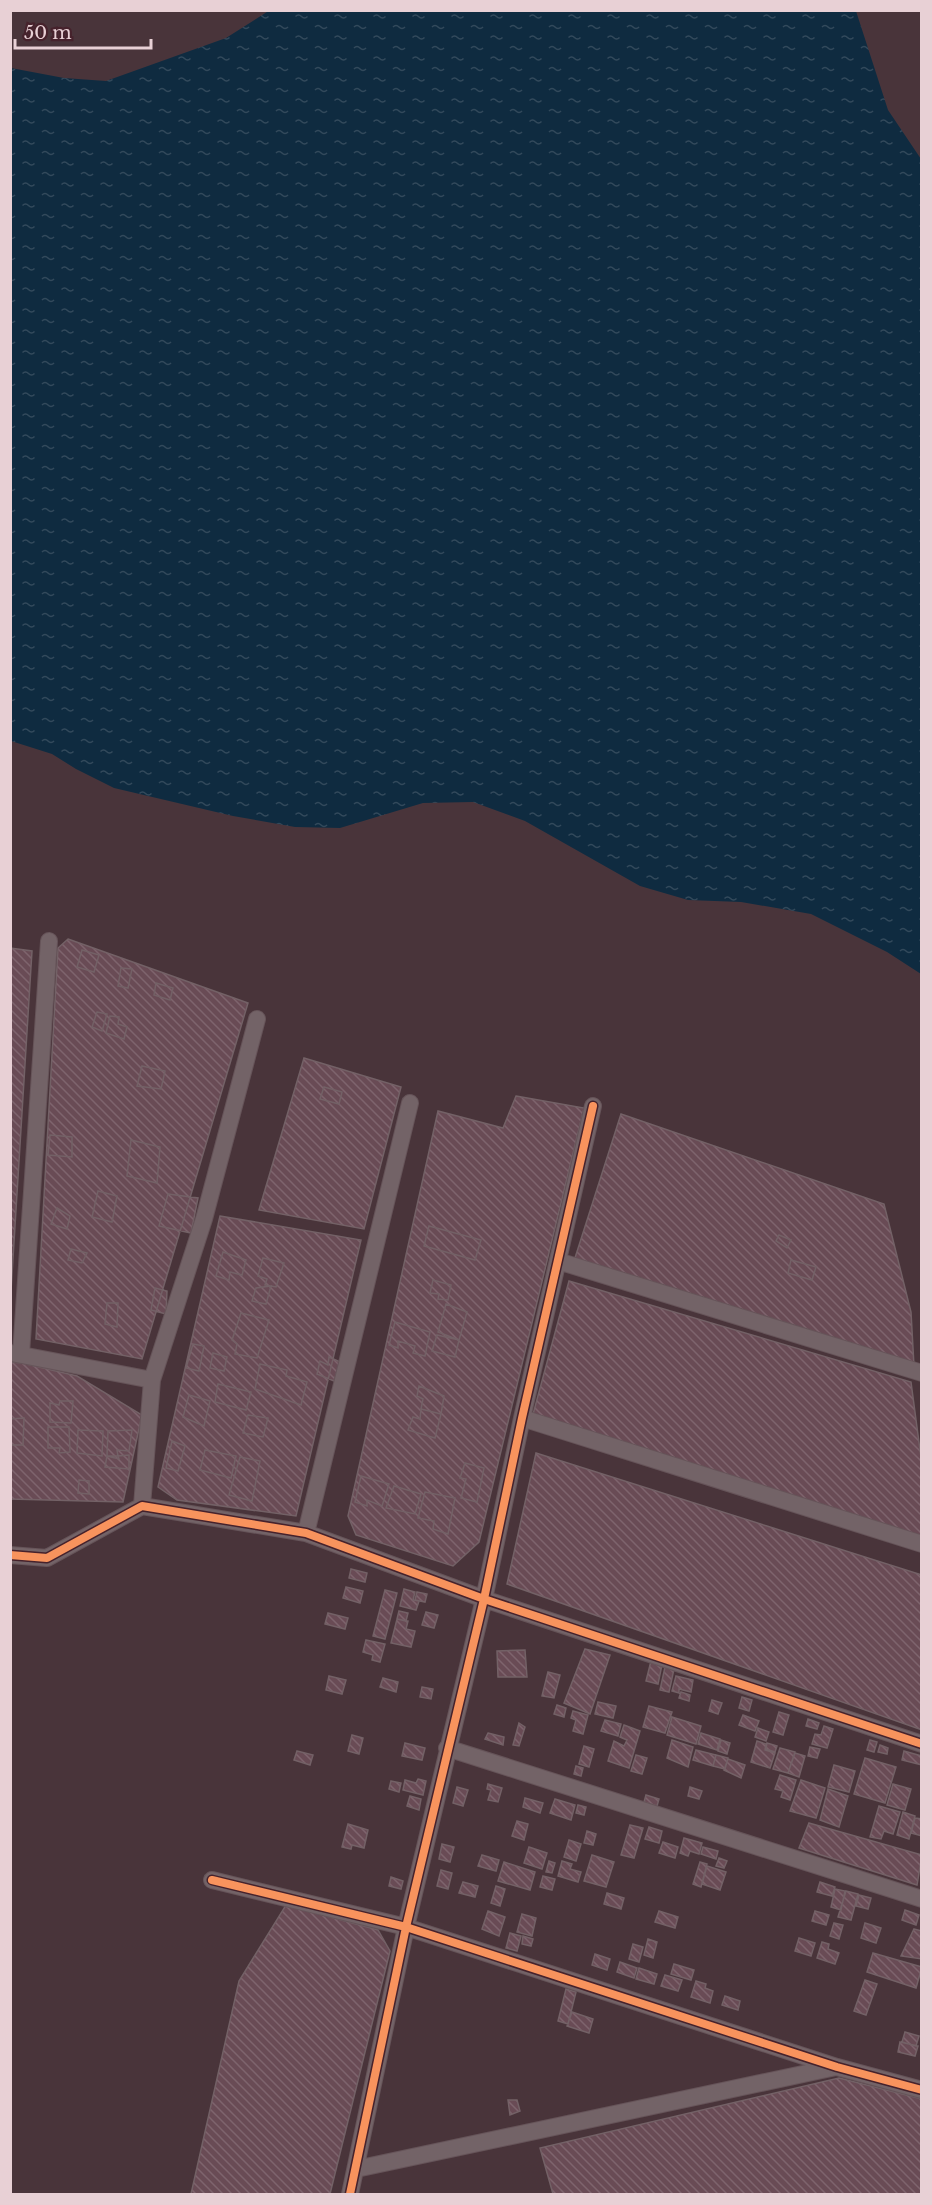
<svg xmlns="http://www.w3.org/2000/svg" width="932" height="2205" font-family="'Libre Baskerville',serif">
  <defs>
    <pattern id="water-ripples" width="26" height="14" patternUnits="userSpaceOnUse" patternTransform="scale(1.5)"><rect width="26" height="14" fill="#0f2b40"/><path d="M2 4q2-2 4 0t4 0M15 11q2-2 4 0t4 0" fill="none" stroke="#32495b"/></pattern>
    <pattern id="building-back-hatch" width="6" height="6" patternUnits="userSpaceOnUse" patternTransform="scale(1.5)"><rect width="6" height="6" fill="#694b55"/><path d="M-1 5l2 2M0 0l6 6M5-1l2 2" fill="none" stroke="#7e646d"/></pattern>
  </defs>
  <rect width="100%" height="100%" fill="#49343a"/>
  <path fill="url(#water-ripples)" d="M270,10L856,11L888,110L921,159V974L887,952L811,914L741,902L688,900L640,886L525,821L473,802L423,803L340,828L295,827L233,816L114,788L76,769L52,754L11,741V68L64,78L106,81L226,38Z"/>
  <path fill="url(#building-back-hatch)" stroke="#736166" stroke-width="1.5" d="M68,939L248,1003L142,1359L36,1339L58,948Z
    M10,948L32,951L10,1307Z
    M82,950L99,955L94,972L77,967Z
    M121,968L132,969L128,988L118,986Z
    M156,983L173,988L170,1000L154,995Z
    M97,1012L107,1014L102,1031L92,1027Z
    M110,1016L119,1017L118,1024L127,1027L124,1039L106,1033Z
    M304,1058L401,1087L364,1229L259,1210Z
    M142,1066L165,1071L161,1089L137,1086Z
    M324,1087L342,1092L339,1104L320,1099Z
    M516,1096L584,1108L479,1542L453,1566L356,1535L348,1516L438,1111L503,1128Z
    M621,1114L884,1204L911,1312L914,1366L574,1261Z
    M50,1135L72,1137V1157L48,1155Z
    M131,1140L160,1147L157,1183L127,1176Z
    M98,1191L117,1196L112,1222L92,1217Z
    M168,1194L198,1198L191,1233L159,1226Z
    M57,1208L70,1216L67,1229L51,1224Z
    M220,1216L361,1240L296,1516L177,1500L158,1487Z
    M429,1226L481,1240L475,1260L424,1246Z
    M779,1235L791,1240L787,1248L776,1241Z
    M71,1249L87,1253L82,1263L68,1260Z
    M223,1252L246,1260L242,1275L230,1272L229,1280L216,1276Z
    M263,1258L284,1263L276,1287L265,1285L267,1279L258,1276Z
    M791,1260L816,1267L812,1280L788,1273Z
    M433,1280L451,1285L448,1300L438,1299L439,1294L430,1293Z
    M569,1281L911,1382L922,1465V1538L532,1418Z
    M271,1286L266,1304L252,1301L256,1288Z
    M155,1288L167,1291L166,1314L151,1310Z
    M107,1303H118L117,1327L105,1324Z
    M446,1304L467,1312L459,1340L438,1332Z
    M241,1313L269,1320L257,1358L235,1354L237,1344L232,1340Z
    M395,1322L430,1332L425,1356L413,1353L415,1346L398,1341V1348L389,1345Z
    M437,1335L459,1340L455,1357L432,1351Z
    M193,1344L204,1346L199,1371L186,1368Z
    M213,1353L227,1357L224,1371L210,1368Z
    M329,1357L340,1362L334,1381L317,1374L320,1361L328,1365Z
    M10,1362L22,1363L77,1376L142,1415L123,1502L10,1499Z
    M260,1364L287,1370L286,1376L307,1382L301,1405L255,1389Z
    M218,1384L251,1392L246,1410L215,1402Z
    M419,1386L444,1396L441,1414L421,1409L423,1399L417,1396Z
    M189,1395L210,1401L204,1426L183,1417Z
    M60,1401H73L71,1423L50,1422V1403L59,1405Z
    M421,1409L441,1414L435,1438L408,1430L413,1417L420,1419Z
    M248,1415L268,1418L263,1437L243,1433Z
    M24,1418L23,1445H10V1419Z
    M48,1427H69L70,1452L59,1453L60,1448H48Z
    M78,1430L103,1431L102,1456L77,1453Z
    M132,1430L129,1451L117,1450L118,1456H107L108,1431Z
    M172,1441L185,1446L178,1471L166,1468Z
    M205,1450L236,1456L231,1478L200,1470Z
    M536,1453L922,1575V1730L507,1584Z
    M129,1455V1469L105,1467L107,1456L119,1459L118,1456Z
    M240,1457L260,1461L252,1501L229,1495Z
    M465,1463L484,1468L477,1502L461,1498L466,1479L460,1478Z
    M361,1476L389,1484L382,1506L367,1500V1506L355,1502Z
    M79,1480L89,1481V1494L78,1493Z
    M394,1486L421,1494L415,1514L386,1508Z
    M425,1492L455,1498L448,1534L433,1529L434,1521L418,1518Z
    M351,1569L367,1573L365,1582L349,1578Z
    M346,1587L363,1591L360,1603L343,1598Z
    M404,1589L415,1592L413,1600L419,1601L416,1610L400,1606Z
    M385,1590L397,1593L385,1639L373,1636Z
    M417,1592L427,1594L425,1602L415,1600Z
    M399,1611L408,1613L406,1621L397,1619Z
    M426,1612L438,1615L434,1628L422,1625Z
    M328,1613L348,1618L345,1629L325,1624Z
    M397,1619L408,1621L406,1629L415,1631L411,1647L391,1643Z
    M366,1640L385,1644L380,1662L372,1660L373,1655L363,1652Z
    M585,1649L610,1655L590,1714L564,1703Z
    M525,1650L527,1677H498L497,1651Z
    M652,1657L663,1660L658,1684L646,1681Z
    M665,1667L674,1669L669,1692L660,1690Z
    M548,1672L560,1675L554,1698L542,1696Z
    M329,1676L346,1680L342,1694L326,1690Z
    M676,1676L693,1680L691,1692L679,1689V1693L672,1691Z
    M383,1678L398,1682L396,1692L380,1687Z
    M422,1687L433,1689L431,1699L420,1697Z
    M681,1692L690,1695L689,1701L679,1698Z
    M742,1697L752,1700L749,1711L739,1708Z
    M712,1700L722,1703L718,1714L709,1711Z
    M598,1702L616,1706L613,1718L595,1714Z
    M557,1705L566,1708L564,1717L554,1714Z
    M649,1706L672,1712L665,1733L643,1727Z
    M573,1711L588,1715L583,1734L573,1731L576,1720L571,1718Z
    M779,1712L789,1715L783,1735L773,1732Z
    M743,1715L759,1721L755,1731L739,1725Z
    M672,1717L701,1726L696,1744L667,1735Z
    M808,1719L819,1723L817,1729L806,1726Z
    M605,1720L621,1724L618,1736L601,1731Z
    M519,1723L525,1727L519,1746L513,1745Z
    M624,1725L640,1731L629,1768L608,1761L614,1741L624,1746L627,1740L620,1737Z
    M824,1726L833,1729L827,1748L812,1744L815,1734L821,1735Z
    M758,1728L769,1732L766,1741L755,1737Z
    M488,1733L504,1737L503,1745L485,1739Z
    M701,1733L720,1739L717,1750L698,1744Z
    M352,1735L363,1738L359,1754L348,1751Z
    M672,1740L693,1747L688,1767L667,1758Z
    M721,1740L730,1743L727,1754L718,1751Z
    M870,1740L877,1742L874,1752L867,1750Z
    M757,1741L766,1744L765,1750L775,1753L770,1768L751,1762Z
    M405,1743L425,1748L422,1760L402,1756Z
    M767,1743L777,1746L775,1752L766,1749Z
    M880,1745L888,1748L887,1754L878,1752Z
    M584,1746L594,1749L589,1767L579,1764Z
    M810,1747L820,1749L817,1758L808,1756Z
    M780,1748L795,1752L788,1773L773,1769Z
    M696,1750L716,1755L713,1766L693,1760Z
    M297,1751L313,1755L310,1765L294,1760Z
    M904,1751L922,1756V1765L902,1760Z
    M795,1753L805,1756L799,1777L788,1773Z
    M636,1755L647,1758L642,1774L631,1771Z
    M716,1755L728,1758L725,1769L713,1766Z
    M865,1758L896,1767L885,1803L854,1794Z
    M728,1759L745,1765L741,1778L724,1770Z
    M834,1765L855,1771L849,1792L828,1787Z
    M576,1766L583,1768L581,1776L574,1774Z
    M780,1775L796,1780L790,1800L781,1797L783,1791L775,1789Z
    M418,1779L426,1781L423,1795L403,1790L405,1780L416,1783Z
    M801,1780L825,1788L816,1818L790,1811Z
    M391,1781L401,1783L399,1792L389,1789Z
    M488,1784L502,1788L498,1802L488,1800L491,1790L487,1789Z
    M893,1784L911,1789L905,1810L887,1805Z
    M457,1787L468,1790L463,1806L453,1803Z
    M690,1787L702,1791L699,1799L688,1796Z
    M828,1789L848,1796L839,1827L820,1820Z
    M646,1795L659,1799L657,1806L644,1802Z
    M410,1796L421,1799L419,1810L407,1806Z
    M525,1798L543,1803L540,1813L523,1807Z
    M555,1799L575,1805L571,1820L550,1813Z
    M578,1805L586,1807L584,1815L576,1813Z
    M879,1806L900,1812L893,1834L884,1831L881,1839L870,1837Z
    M903,1812L915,1816L909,1839L897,1835Z
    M915,1818L922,1819V1836L911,1833Z
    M517,1821L528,1824L524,1840L512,1836Z
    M809,1823L922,1855L917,1885L799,1848Z
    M348,1824L368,1830L364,1848L352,1845L351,1849L342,1847Z
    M630,1825L643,1828L634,1858L621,1855Z
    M649,1827L662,1831L659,1843L645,1839Z
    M587,1831L596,1834L593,1845L584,1843Z
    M684,1838L702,1843L699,1854L690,1851L688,1856L680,1853Z
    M569,1840L581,1844L576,1861L564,1857Z
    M663,1842L678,1847L675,1858L659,1853Z
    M442,1844L454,1847L450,1862L439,1859Z
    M529,1847L547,1853L542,1869L524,1863Z
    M703,1847L718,1851L716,1859L701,1854Z
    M482,1855L499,1860L496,1871L478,1866Z
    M592,1855L614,1862L606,1887L584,1881Z
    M719,1858L727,1861L724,1868L716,1866Z
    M549,1861L555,1863L552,1873L546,1872Z
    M562,1861L572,1864L570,1869L581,1872L578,1882L558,1876Z
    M504,1862L535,1872L530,1890L498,1881Z
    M700,1862L707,1864L701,1887L693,1884Z
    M707,1866L726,1872L720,1890L702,1884Z
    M441,1870L452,1873L448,1889L437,1886Z
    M543,1876L555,1879L552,1890L540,1887Z
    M391,1877L403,1881L401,1889L389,1886Z
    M463,1882L478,1886L475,1897L459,1893Z
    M820,1882L835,1887L832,1896L817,1892Z
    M496,1886L505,1889L500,1906L491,1903Z
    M835,1889L845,1891L841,1910L831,1907Z
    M846,1891L858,1894L851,1920L838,1917Z
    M607,1893L624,1898L621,1909L604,1904Z
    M859,1895L871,1898L868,1909L856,1906Z
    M286,1905L378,1930L390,1951L330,2194H191L239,1981Z
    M905,1910L919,1915L916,1925L902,1920Z
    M488,1911L505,1917L499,1936L482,1929Z
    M659,1911L678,1917L675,1928L655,1922Z
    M815,1911L829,1915L826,1925L812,1921Z
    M522,1914L536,1918L532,1936L517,1932Z
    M834,1923L843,1925L839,1939L830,1936Z
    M865,1923L881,1928L876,1943L861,1938Z
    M914,1929L922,1931V1959L901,1956Z
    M510,1933L521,1936L517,1951L506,1948Z
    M523,1936L533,1939L531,1946L522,1944Z
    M799,1938L815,1943L811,1956L795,1951Z
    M648,1939L657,1942L653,1958L644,1955Z
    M822,1942L829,1944L828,1949L839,1953L835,1964L817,1958Z
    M633,1944L643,1947L639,1962L629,1959Z
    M873,1953L922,1967L916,1988L867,1972Z
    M595,1954L610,1959L607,1970L592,1965Z
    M620,1962L637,1968L634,1978L617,1972Z
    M674,1964L694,1970L691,1980L671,1974Z
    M639,1968L657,1974L654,1984L636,1979Z
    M665,1975L682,1980L678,1991L661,1986Z
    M865,1980L877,1984L866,2015L854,2011Z
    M696,1981L706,1984L705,1988L713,1991L710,2003L691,1997Z
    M566,1989L576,1992L568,2024L558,2021Z
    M725,1996L740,2001L738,2010L722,2005Z
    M572,2012L593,2019L589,2033L567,2026Z
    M905,2032L919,2036L916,2046L902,2042Z
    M900,2042L918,2046L915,2056L898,2052Z
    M839,2078L922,2099V2194H553L540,2148Z
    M508,2100H517L520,2111L510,2115Z"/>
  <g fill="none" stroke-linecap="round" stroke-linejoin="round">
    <defs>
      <path id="minor" d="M558,1261L922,1373
        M11,1353L152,1380
        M21,1354L49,941
        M522,1418L922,1544
        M142,1506L152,1380L204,1219L257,1019
        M306,1533L410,1103
        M10,1555L47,1558L142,1506L306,1533L484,1599L922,1744
        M447,1748L922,1899
        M212,1880L406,1927L837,2067L922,2090
        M356,2169L836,2067
        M350,2194L406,1927L484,1599L522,1418L593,1106"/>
    </defs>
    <use href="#minor" stroke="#665459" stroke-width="18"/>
    <use href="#minor" stroke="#736367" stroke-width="16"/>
    <defs>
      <path id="cycleway" d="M10,1555L47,1558L142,1506L306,1533L484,1599L922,1744
        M212,1880L406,1927L837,2067L922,2090
        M350,2194L406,1927L484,1599L522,1418L593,1106"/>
    </defs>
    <use href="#cycleway" stroke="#46222c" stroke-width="11"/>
    <use href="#cycleway" stroke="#f8935d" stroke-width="8"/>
  </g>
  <rect width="932" height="2205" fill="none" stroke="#e8d0d5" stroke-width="24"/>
  <path d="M15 39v9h136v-9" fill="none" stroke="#e8d0d5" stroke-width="3"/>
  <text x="24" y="39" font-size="18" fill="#e8d0d5" stroke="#46222c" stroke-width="4.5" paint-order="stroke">50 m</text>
</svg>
